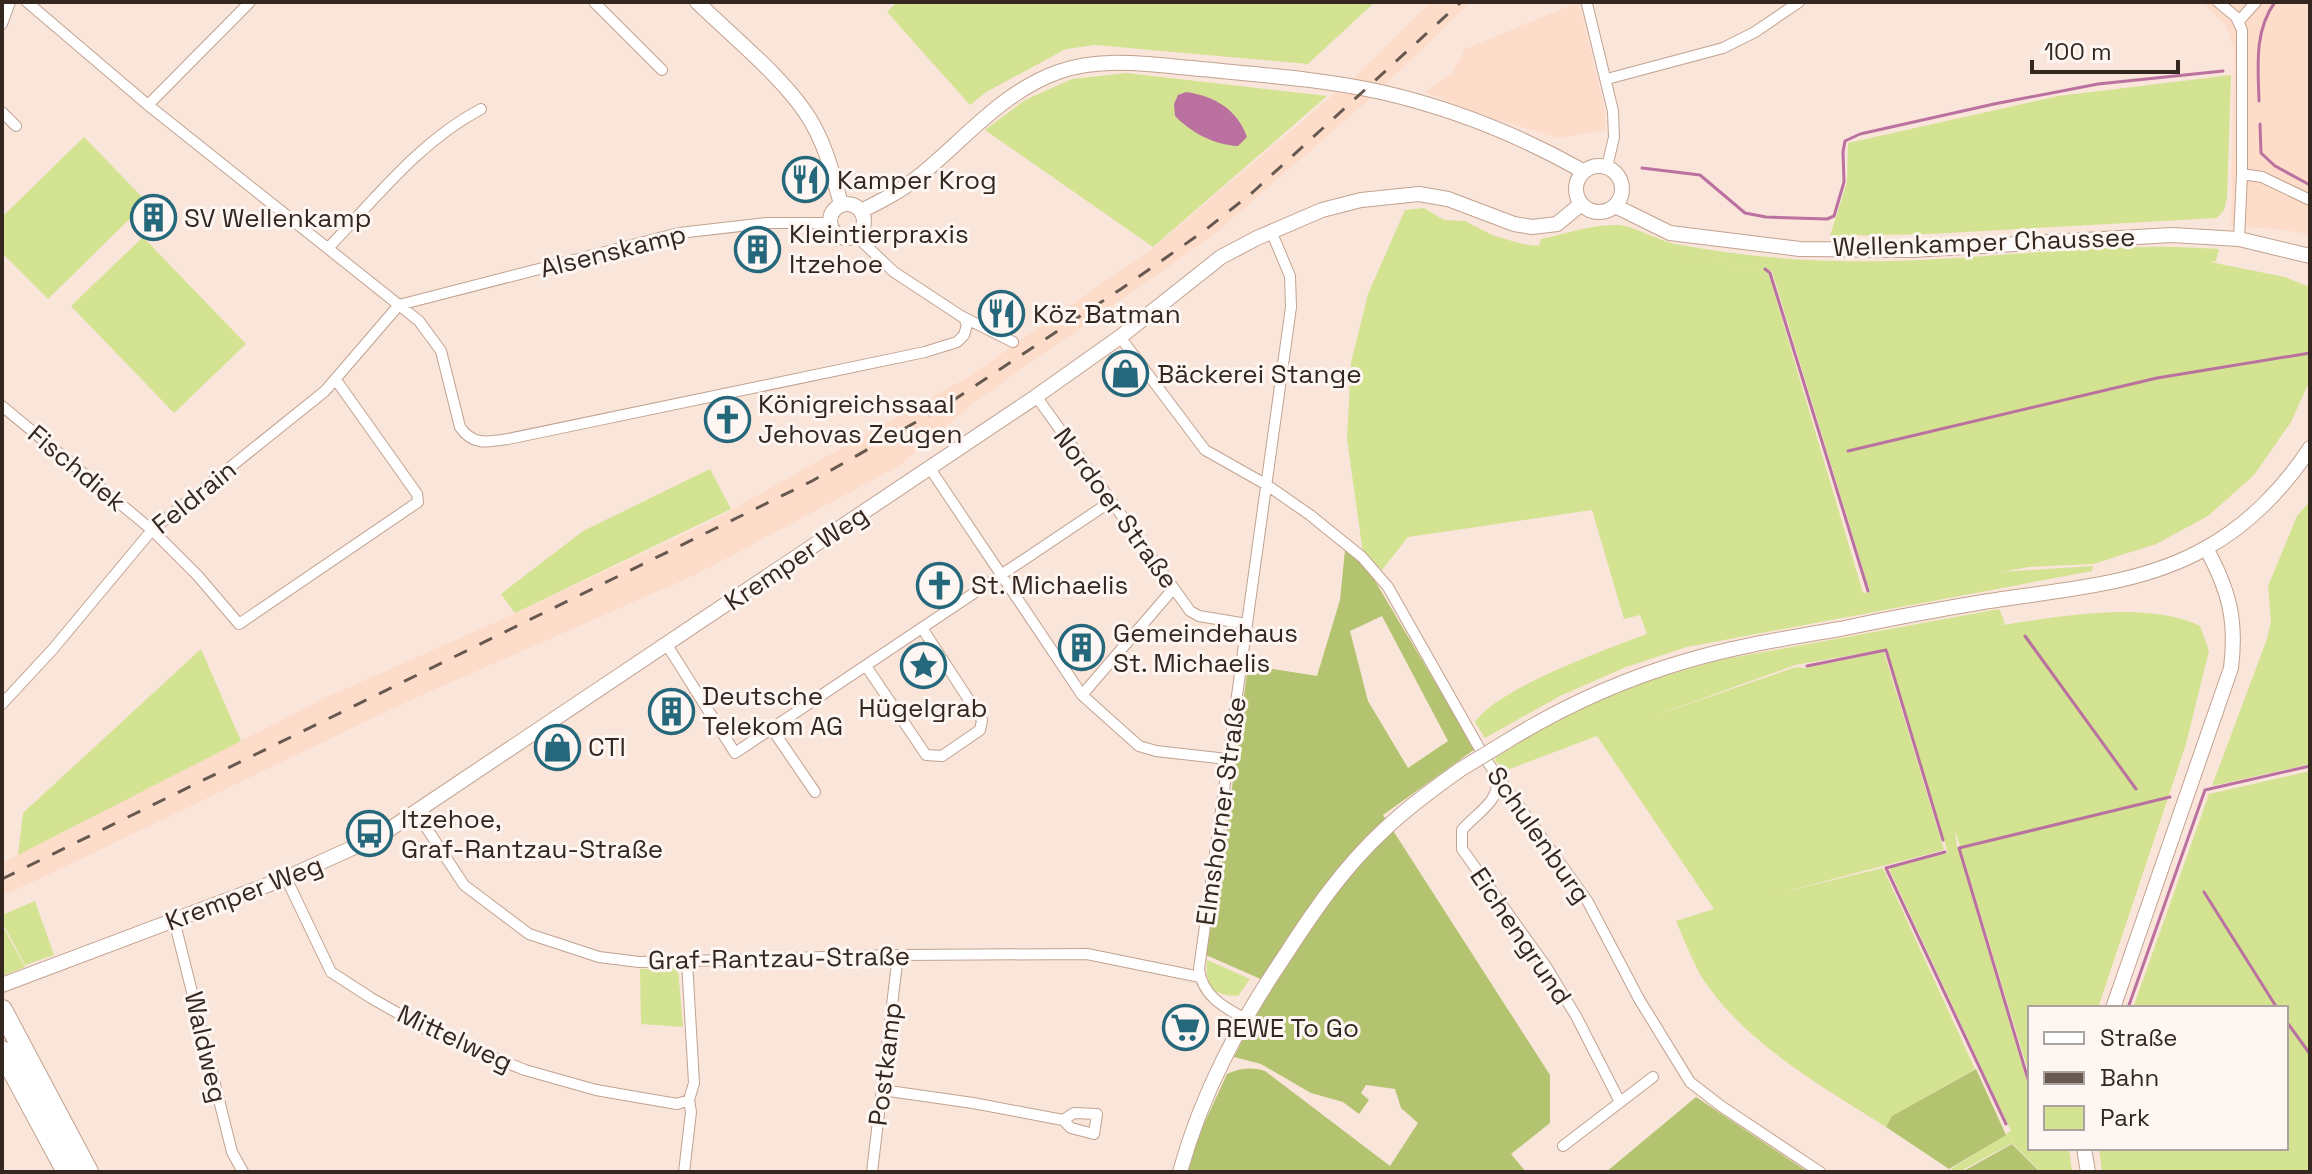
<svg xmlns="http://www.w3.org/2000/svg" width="2312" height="1174" font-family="'Space Grotesk',sans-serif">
  <rect width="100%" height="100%" fill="#fae5da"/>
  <path fill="#fddcca" d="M1431,2H1471L1372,97L1211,237L977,400L899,466L697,574L404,703L33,882L2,895V863L325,698L516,613L710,522L968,377L1153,248L1354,77Z
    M1579,2L1605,110V130L1558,138L1495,119L1424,92L1452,73L1465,49Z
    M2202,2H2310V235L2287,230L2231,226L2234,47L2226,26Z"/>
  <path fill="#d3e392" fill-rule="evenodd" d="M897,2H1375L1308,64L1095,45L1066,49L986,92L970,105L887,12Z
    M1127,73L1327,96L1153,247L985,130L1025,100L1072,79Z
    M2231,75L2227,198L2224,210L2217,218L1930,234L1830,236L1847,182L1848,143L2059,96Z
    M84,137L147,202L48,299L2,253V217Z
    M1424,208L1444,220L1465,221L1492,235L1522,244L1539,246L1541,239C1567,234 1590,224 1618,225C1633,226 1658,240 1675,244C1728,254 1784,260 1838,261C1941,264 2044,248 2147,247C2171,246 2195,248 2219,249L2216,261L2210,262L2285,277L2310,287V380L2291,422L2254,475L2208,516L2156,544L2093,564L2029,567L2001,572L2093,566L2092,571L1687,647L1626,667L1560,696L1485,738L1475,722C1498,688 1607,649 1647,634L1640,615L1624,619L1592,510L1408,537L1382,570L1363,553L1347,439L1351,363L1368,294L1405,210ZM1618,245L1772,271L1870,592L1863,593L1769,275L1765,270Z
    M143,237L246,344L174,413L71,306Z
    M710,469L731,509L515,613L501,594L583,531Z
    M2310,501V764L2212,786L2267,639L2271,620L2268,586L2297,516Z
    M1999,609L2005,623L2001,625C2060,617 2145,600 2200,626L2209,651L2186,744L2098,1008H2030V1077L1955,830L1957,846L2030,1092V1148H2069L2072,1172H2041L2012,1143L1959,1172L1951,1169L2011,1131L1890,871V868L1948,853L1886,649L1795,665L1648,718L1796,667L1806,668L1884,652L1944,850L1771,895L1883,868L1975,1069L1892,1116L1886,1127C1822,1086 1749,1046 1705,982C1693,964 1685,941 1676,921L1714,909L1597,736L1507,770L1495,761L1496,757C1522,742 1546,725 1572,712C1619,688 1670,674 1720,660Z
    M201,649L241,741L18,855L23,813Z
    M2310,771V1172H2102L2099,1148H2286V1008H2133L2209,794Z
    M35,901L54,955L25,965L2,922V915Z
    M2,925L25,967L2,976Z
    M1207,960L1250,979L1238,996C1212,995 1205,986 1207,960Z
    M678,968L683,1027L641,1024L640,969Z"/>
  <path fill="#b3c370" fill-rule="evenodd" d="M1345,550L1369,571L1475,749L1383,815L1550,1075V1123L1511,1154L1526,1172H1188L1198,1137L1227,1074C1241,1068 1251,1067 1265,1071L1390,1166L1418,1123L1401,1108L1395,1089L1366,1085L1361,1093L1369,1100L1359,1114L1343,1102L1311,1093L1261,1064L1234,1057L1272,984L1206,955L1224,849L1248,665L1317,676L1340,600ZM1382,616L1448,741L1408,768L1368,701L1350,631Z
    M1976,1069L2006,1135L1949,1169L1886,1127L1892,1116Z
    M1696,1097L1808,1172H1606Z
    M2012,1144L2040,1172H1962Z"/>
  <path fill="#ba71a0" d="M1186,92C1214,96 1237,109 1247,137L1238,146C1214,145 1192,133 1175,116L1174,104L1178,95Z"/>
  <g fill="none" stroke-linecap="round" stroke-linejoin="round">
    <path stroke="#ba71a0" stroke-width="3" d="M2259,101C2258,66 2254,31 2275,2
      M2260,124L2261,153L2275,166L2310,185
      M1642,168L1700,175L1745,213L1766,217L1827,219L1834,216L1844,182L1843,152L1845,141L1860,134L1994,104L2098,84L2223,71
      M1765,269L1770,273L1868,591
      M1848,451L2157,378L2310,353
      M2025,636L2136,789
      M1807,666L1886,650L1943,840
      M1945,852L1886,868L2006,1124
      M2204,892L2277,1008
      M2128,1008L2205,790L2310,766
      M2286,1021L2310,1054
      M2030,1086L1959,848L2170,797"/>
    <defs>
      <path id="minor" d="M27,2L148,105L419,321L441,351L460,427C473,446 488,442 508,439L925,352L957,342L964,335L967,325L964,318L894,272L856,236
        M594,2L662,70
        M2218,2L2236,17L2242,30V174L2239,239
        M1587,4L1613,111L1614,137L1607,167
        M2239,21L2256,2
        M2,24L10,2
        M1607,79L1723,48L1755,32L1799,2
        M148,105L250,2
        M2,112L16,126
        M2242,174L2262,177L2310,200
        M329,247C376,198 420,141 481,109
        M399,305L679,233L767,223H830
        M961,316L1013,342
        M1120,337L1205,450L1267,485L1310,515L1362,557L1388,587L1486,760L1588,902L1639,999L1690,1082L1721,1106L1820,1172
        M1036,396L1190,611L1199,616L1247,624
        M2,406L152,530L198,576L239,624L418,502L417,494L336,380
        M929,467L1082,695L1139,746L1156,751L1227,759
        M667,645L735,753L1110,502
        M866,666L926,755L942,756L980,730L982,720L922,628
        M1082,695L1173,589
        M2,704L53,649L152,530L325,391L399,305
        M772,729L815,792
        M1497,779C1500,802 1475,814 1462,830V849L1547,968L1576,1016L1620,1102
        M416,812L464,885L529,934L599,957L639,962L687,961L898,955L1087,954L1200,977
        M286,878L331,972L371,998L433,1033L525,1070L596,1090L677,1104L689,1100L694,1083L687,961
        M174,920L232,1152L243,1172
        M1244,1018C1223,1007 1202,995 1199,969L1291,307L1290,276L1271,231
        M882,1090L973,1103L1063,1120L1071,1128L1094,1134L1097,1114L1074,1113L1063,1120
        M1563,1146L1653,1077
        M684,1172L691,1112L689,1100
        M872,1172L898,955"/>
      <path id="tertiary" d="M2,985L286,878L381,835L1031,400L1120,337L1221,257L1257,238L1322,210L1361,200L1419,194L1448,199L1514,224L1532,227L1557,224L1581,204
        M2113,1008L2231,668C2237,620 2229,590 2206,548
        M2084,1148L2088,1172"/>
      <path id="secondary" d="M697,2C732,36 789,82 812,123C827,149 833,176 841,204
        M1576 189a23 23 0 1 1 46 0a23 23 0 1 1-46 0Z
        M830 221a17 17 0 1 1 34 0a17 17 0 1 1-34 0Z
        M1615,206L1670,233L1800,249L1912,250L2172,235L2239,239L2310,256
        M861,211C881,201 901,191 918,177C963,141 1002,92 1058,72C1104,56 1153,65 1201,69C1261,75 1322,79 1381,92C1451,108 1521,136 1583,171
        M1504,743C1560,708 1621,680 1686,661C1736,646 1788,638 1840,629C1887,619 1935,610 1983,602C2056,590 2140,586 2206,548C2248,525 2284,488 2310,448
        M1180,1172C1202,1092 1240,1022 1286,954C1315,909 1345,866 1384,830C1408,807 1434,788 1461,769"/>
      <path id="motorway" d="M2,1010L88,1172
        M2,1051L67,1172"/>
    </defs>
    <use href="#minor" stroke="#c2a290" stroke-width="12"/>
    <use href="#tertiary" stroke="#c2a290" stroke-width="16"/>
    <use href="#secondary" stroke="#c2a290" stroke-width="16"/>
    <use href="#motorway" stroke="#c2a290" stroke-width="22"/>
    <use href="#minor" stroke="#fff" stroke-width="10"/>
    <use href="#tertiary" stroke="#fff" stroke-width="14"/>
    <use href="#secondary" stroke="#fff" stroke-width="14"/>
    <use href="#motorway" stroke="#fff" stroke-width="20"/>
    <path stroke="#675850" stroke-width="3" stroke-dasharray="14 14" stroke-linecap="butt" d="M2,879L812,481L946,405L1121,289L1204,231L1253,192L1461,2"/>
    <defs>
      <path id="secondary-bridge" d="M1461,769L1504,743"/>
    </defs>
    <use href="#secondary-bridge" stroke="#c2a290" stroke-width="16" stroke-linecap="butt"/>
    <use href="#secondary-bridge" stroke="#fff" stroke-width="14"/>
  </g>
  <defs>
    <symbol id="restaurant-ring" viewBox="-11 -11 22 22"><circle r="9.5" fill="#fdf6f2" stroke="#26687b" stroke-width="1.5"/><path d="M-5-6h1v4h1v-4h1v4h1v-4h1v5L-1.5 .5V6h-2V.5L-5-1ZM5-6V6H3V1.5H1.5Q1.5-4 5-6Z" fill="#26687b"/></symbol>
    <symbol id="building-ring" viewBox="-11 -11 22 22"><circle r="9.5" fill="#fdf6f2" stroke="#26687b" stroke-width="1.5"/><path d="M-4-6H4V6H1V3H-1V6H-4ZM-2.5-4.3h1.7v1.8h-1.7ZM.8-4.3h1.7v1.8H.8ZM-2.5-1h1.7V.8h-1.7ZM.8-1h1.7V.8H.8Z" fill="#26687b"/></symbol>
    <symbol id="shop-ring" viewBox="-11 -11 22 22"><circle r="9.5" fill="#fdf6f2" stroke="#26687b" stroke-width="1.5"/><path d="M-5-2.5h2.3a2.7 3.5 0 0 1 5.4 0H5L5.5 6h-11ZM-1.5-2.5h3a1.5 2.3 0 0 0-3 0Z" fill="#26687b"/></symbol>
    <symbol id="church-ring" viewBox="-11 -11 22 22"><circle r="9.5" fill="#fdf6f2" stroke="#26687b" stroke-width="1.5"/><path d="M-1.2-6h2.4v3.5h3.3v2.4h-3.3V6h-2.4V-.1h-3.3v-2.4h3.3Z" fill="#26687b"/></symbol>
    <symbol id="sight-ring" viewBox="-11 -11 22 22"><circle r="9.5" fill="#fdf6f2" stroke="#26687b" stroke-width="1.5"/><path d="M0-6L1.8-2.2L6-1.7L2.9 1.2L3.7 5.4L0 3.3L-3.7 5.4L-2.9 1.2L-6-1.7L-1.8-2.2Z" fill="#26687b"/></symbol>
    <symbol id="bus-ring" viewBox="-11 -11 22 22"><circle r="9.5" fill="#fdf6f2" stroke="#26687b" stroke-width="1.5"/><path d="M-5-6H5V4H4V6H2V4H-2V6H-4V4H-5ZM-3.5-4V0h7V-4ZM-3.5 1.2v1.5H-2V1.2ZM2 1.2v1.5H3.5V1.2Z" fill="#26687b"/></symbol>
    <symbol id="supermarket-ring" viewBox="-11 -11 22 22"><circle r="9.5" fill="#fdf6f2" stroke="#26687b" stroke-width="1.5"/><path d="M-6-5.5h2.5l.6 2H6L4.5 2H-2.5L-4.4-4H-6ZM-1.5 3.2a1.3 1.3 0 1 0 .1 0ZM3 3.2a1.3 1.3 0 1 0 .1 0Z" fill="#26687b"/></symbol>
  </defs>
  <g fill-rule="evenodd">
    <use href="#restaurant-ring" x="780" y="154" width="51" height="51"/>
    <use href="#building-ring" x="128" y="192" width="51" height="51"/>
    <use href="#building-ring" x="732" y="224" width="51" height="51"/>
    <use href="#restaurant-ring" x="976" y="288" width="51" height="51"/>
    <use href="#shop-ring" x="1100" y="348" width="51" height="51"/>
    <use href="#church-ring" x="702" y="394" width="51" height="51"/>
    <use href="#church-ring" x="914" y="560" width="51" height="51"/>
    <use href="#building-ring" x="1056" y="622" width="51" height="51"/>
    <use href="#sight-ring" x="898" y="640" width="51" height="51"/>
    <use href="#building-ring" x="646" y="686" width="51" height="51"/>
    <use href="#shop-ring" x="532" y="722" width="51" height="51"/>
    <use href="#bus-ring" x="344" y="808" width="51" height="51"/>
    <use href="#supermarket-ring" x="1160" y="1002" width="51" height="51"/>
  </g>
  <g text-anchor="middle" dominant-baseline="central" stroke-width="6" stroke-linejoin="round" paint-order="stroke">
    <g font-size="26" fill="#342720" stroke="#fdf6f2" text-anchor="start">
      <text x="837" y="180">Kamper Krog</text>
      <text x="184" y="218">SV Wellenkamp</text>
      <text x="789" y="234">Kleintierpraxis<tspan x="789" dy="30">Itzehoe</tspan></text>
      <text x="1033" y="314">Köz Batman</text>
      <text x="1157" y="374">Bäckerei Stange</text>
      <text x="758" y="404">Königreichssaal<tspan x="758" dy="30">Jehovas Zeugen</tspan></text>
      <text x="971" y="585">St. Michaelis</text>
      <text x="1113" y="633">Gemeindehaus<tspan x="1113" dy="30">St. Michaelis</tspan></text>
      <text x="702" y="696">Deutsche<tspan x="702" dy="30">Telekom AG</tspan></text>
      <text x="923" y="708" text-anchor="middle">Hügelgrab</text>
      <text x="588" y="747">CTI</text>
      <text x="401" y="819">Itzehoe,<tspan x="401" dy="30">Graf-Rantzau-Straße</tspan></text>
      <text x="1216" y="1028">REWE To Go</text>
    </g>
    <g font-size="26" fill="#342720" stroke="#fdf6f2">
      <text transform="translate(1984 242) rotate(-2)">Wellenkamper Chaussee</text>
      <text transform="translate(613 251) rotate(-14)">Alsenskamp</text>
      <text transform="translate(77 468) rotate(40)">Fischdiek</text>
      <text transform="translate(194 497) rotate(-39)">Feldrain</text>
      <text transform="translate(1116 508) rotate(54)">Nordoer Straße</text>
      <text transform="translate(796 558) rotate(-34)">Kremper Weg</text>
      <text transform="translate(1221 811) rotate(-82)">Elmshorner Straße</text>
      <text transform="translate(1539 835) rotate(55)">Schulenburg</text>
      <text transform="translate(244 893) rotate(-21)">Kremper Weg</text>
      <text transform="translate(1521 936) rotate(56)">Eichengrund</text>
      <text transform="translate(779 958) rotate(-1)">Graf-Rantzau-Straße</text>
      <text transform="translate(455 1038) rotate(25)">Mittelweg</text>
      <text transform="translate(206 1047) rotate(77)">Waldweg</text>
      <text transform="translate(885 1064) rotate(-83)">Postkamp</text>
    </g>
  </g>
  <rect width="2312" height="1174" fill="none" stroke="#342720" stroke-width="8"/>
  <rect x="2028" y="1006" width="260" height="144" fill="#fdf6f2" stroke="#ada39e" stroke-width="2"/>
  <rect x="2044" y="1032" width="40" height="12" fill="#ffffff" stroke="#ada39e" stroke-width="2"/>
  <text x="2100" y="1046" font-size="24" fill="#342720">Straße</text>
  <rect x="2044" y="1072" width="40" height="12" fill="#675850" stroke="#ada39e" stroke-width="2"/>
  <text x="2100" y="1086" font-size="24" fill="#342720">Bahn</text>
  <rect x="2044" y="1106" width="40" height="24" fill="#d3e392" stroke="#ada39e" stroke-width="2"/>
  <text x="2100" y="1126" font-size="24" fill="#342720">Park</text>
  <path d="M2032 60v12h146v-12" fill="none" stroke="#342720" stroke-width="4"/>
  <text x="2044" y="60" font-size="24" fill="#342720" stroke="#fdf6f2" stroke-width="6" paint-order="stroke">100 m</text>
</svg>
